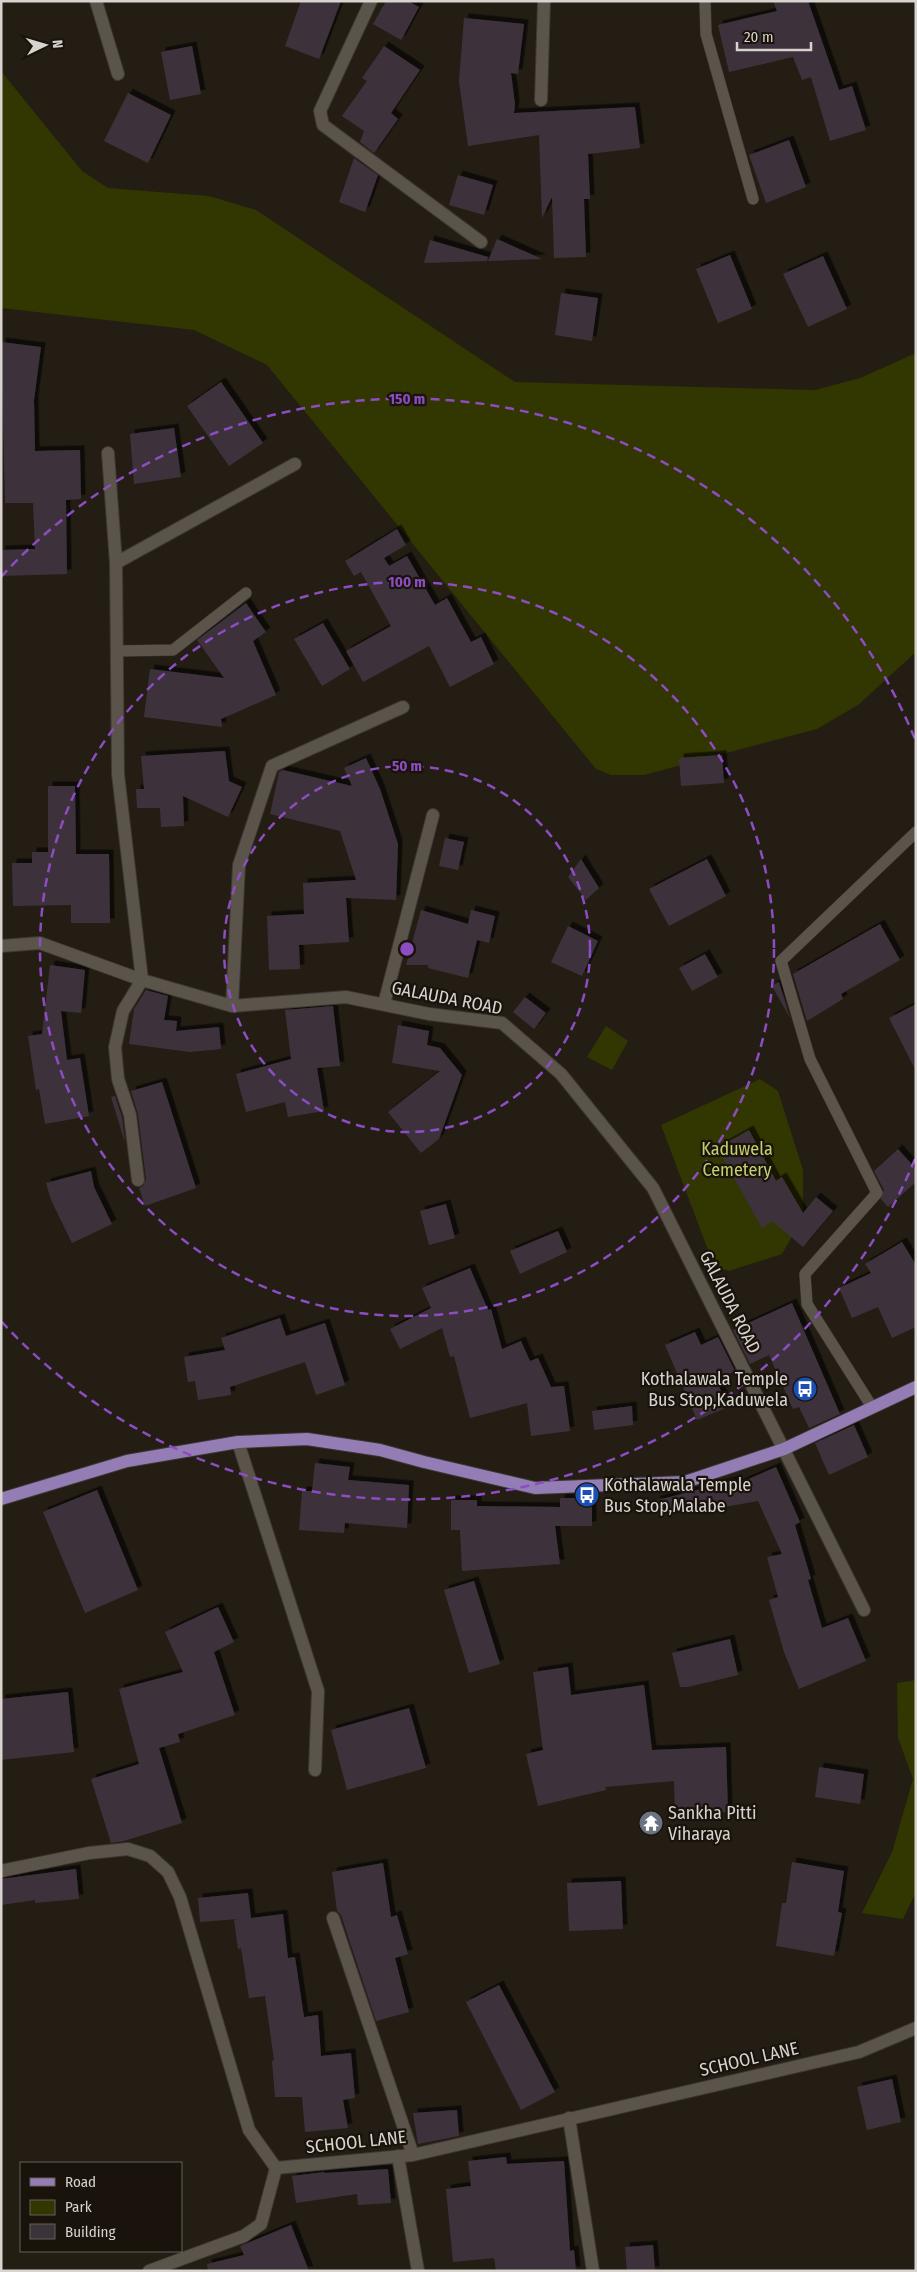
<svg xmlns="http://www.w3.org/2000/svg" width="917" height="2272" font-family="'Fira Sans Condensed',sans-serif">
  <defs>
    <filter id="shadow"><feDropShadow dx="4.5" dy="-4.5" stdDeviation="0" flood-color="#0009"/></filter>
  </defs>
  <rect width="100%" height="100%" fill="#231d14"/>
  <path fill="#323600" d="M1,71L82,171L108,188L209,196L256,210L515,382L815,390L860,378L916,353V652L858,705L817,729L644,775H611L596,769L267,365L194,330L1,308Z
    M606,1026L628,1041L612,1070L587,1057Z
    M760,1079L778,1091L803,1170V1217L782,1254L729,1271L714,1266L661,1125Z
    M916,1680V1892L903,1919L862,1913L892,1852L913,1779L898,1738L897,1683Z"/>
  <path fill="#3c333a" filter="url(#shadow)" d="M301,1H341L319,59L285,46Z
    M386,1H408L419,7L401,40L373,24Z
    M773,1H808L839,90L852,86L866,130L830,141L811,77L802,80L793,57L729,72L718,25L777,11Z
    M464,18L524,24L518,74L511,73L515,104L514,113L635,107L640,148L588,154L590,199H584L586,257L554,258L552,197L542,218L539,135L468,146L459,81Z
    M192,46L201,94L170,100L161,52Z
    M384,46L420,70L391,113L398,119L374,153L360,142L364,131L342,116L367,81L362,78Z
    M128,93L171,115L148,163L104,141Z
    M789,140L806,187L766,203L749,155Z
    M354,158L378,175L365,212L339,202Z
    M458,175L493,185L484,215L449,205Z
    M497,239L542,259L488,261Z
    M430,240L488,257L487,261L424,263Z
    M730,255L752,309L718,323L696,269Z
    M823,256L847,309L808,327L783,274Z
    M561,293L598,298L592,341L555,335Z
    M1,342L41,347L34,400L35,451L80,450L81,499L66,500L67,574L1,576V550L35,549L33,503H5Z
    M221,382L263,443L229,466L187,406Z
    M174,428L181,477L134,484L130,434Z
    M397,529L406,545L384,558L389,566L407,556L435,605L447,598L471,642L481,637L494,664L450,687L429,646L363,682L346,651L391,626L361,572L354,576L345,561Z
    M246,603L266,632L253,641L276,695L221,719L222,727L144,717L150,669L224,678L197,640Z
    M323,623L350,669L322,686L294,639Z
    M225,751L229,781L242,787L228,817L183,796L184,826L161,827L160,808H137L136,789H144L141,756Z
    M722,755L724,783L681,786L679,758Z
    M366,758L380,789L398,844L396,900L346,898L349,942L299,945L300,969L269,970L267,916L304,914L303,883L356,880L340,831L270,814L279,772L283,770L352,786L344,768Z
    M48,786H75L76,854H109L110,923H71V905L13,906L12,863H32V852H48Z
    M445,838L464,842L458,870L439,866Z
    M581,859L599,888L586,900L568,877Z
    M707,859L726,896L669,926L649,889Z
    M421,910L468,924L471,910L495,916L489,943L477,940L468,978L428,968V965H406Z
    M880,924L900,960L841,994L843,999L807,1021L793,974Z
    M568,926L598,941L582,976L551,962Z
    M705,954L718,977L692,991L679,968Z
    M50,965L85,970L81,1013L61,1011L67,1060L80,1058L89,1116L45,1124L39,1089L36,1090L28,1036L42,1034Z
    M779,982L790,1018L772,986Z
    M146,990L168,996L164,1020L177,1021L176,1031L219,1027L221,1049L190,1052L129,1044L134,1009Z
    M525,997L546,1013L534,1029L513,1012Z
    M916,1004V1071L889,1018Z
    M333,1006L340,1066L317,1068L324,1111L288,1117L285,1102L246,1112L236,1074L291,1059L285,1010Z
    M398,1025L429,1031L427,1045L440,1048L462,1075L439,1139L421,1153L388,1112L440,1071L392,1063Z
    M162,1082L196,1188L145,1206L139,1188L143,1186L146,1179L138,1114L131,1091Z
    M115,1096L122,1117L125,1143L111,1097Z
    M749,1130L776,1181L782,1177L803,1213L816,1197L833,1211L803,1247L772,1221L762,1228L717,1148Z
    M898,1149L916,1169V1182L888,1207L881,1199L884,1190L874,1171Z
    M91,1171L94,1187L112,1224L72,1243L51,1200L46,1183Z
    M446,1204L455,1238L429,1245L420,1211Z
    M558,1231L567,1252L520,1274L510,1251Z
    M902,1242L916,1265V1327L892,1338L878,1307L852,1318L839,1288L871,1273L865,1264Z
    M470,1268L488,1310L491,1309L502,1349L521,1341L530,1361L538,1358L551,1387L564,1386L570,1431L531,1436L527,1403L470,1418L454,1356L450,1357L442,1328L400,1349L390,1329L431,1308L422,1288Z
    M792,1303L840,1414L809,1428L799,1407L793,1409L769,1355L750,1364L733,1330Z
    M280,1318L286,1336L325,1323L345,1385L316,1395L305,1362L230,1387L231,1395L198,1400L195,1381L188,1382L184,1357L225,1350L221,1338Z
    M695,1332L701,1345L718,1337L735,1371L716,1380L728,1407L697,1420L665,1345Z
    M632,1406L633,1425L594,1430L592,1411Z
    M854,1425L868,1457L829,1475L815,1443Z
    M315,1463L350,1467L348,1480L409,1485L407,1528L345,1523L344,1533L299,1530L302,1491H312Z
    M776,1467L800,1522L795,1525L811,1579L808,1580L822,1628L848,1618L866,1661L799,1689L784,1652L769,1600L778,1597L767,1557L782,1554L758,1501L685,1514L654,1501L735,1480V1485Z
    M97,1490L138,1590L85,1613L43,1512Z
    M560,1498H592V1526H555L560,1564L462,1571L460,1530H451V1500H477V1506L560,1507Z
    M474,1581L500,1664L469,1673L444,1590Z
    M218,1607L234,1642L214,1652L235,1715L178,1734L180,1742L159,1748L182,1823L124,1841L111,1843L91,1779L139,1764L119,1689L183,1672L165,1632Z
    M730,1639L738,1675L688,1687H680L672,1653Z
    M568,1667L571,1695L644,1685L652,1750L726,1747L728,1812L675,1814L674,1781L605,1787L606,1790L538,1806L526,1754L543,1750L533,1672Z
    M68,1692L74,1752L1,1760V1699Z
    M409,1708L426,1768L347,1790L331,1730Z
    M819,1767L864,1774L860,1804L815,1797Z
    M792,1862L844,1871L838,1912L842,1913L834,1956L776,1946L782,1903H786Z
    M383,1863L391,1917L397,1915L408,1954L395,1958L409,2012L376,2021L341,1915L337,1911L332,1872Z
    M76,1869L79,1899L35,1903V1900L1,1905V1879Z
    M621,1881L623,1929L569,1931L567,1883Z
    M248,1893L251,1918L283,1914L288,1958L295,1957L304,2017L318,2015L321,2056L351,2053L355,2098L343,2100L348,2128L305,2132L302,2097H275L272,2061L274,2060L265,1996L249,1998L241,1948L238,1949L234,1920L238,1919L200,1922L198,1898Z
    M499,1985L555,2092L521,2110L466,2002Z
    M892,2079L901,2122L867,2130L857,2087Z
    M457,2110L459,2136L418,2144L413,2113Z
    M506,2157L507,2164L564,2161L570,2251L574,2250L576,2271H496L494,2258L453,2262L446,2189L471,2186L468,2161Z
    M388,2169L391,2203L358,2205L357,2194L296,2203L292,2176L324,2172L325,2173Z
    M291,2225L309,2271H208L207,2264L244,2255L240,2246Z
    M653,2245L655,2271H627L625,2247Z"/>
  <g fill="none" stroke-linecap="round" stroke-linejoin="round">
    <defs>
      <path id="lane" d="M705,1L706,34L753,199
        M117,651L173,650L246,593
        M872,1407L807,1304L805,1274L877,1193L810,1059L781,961L916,832"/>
      <path id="street" d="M96,1L118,74
        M371,1L320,111L323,125L481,242
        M541,100L544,1
        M108,453L116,563
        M1,946L40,943L142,980L232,1006L346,997L429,1014L502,1023L561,1074L653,1188L864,1610
        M384,1004L433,815
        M232,1006L239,865L272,766L403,707
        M138,1180L130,1115L118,1079L115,1047L123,1011L142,980L118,774L116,563L295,464
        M238,1442L318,1691L315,1770
        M1,1871L89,1853L128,1849L150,1856L168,1872L180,1897L249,2130L276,2168L413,2155L859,2052L916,2028
        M333,1918L413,2155
        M569,2118L593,2271
        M398,2156L418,2271
        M149,2271L244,2236L261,2224L276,2168"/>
      <path id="primary" d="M1,1499L127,1461L238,1442L307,1439L380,1450L424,1462L535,1488L685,1482L784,1449L916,1387"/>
    </defs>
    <use href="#lane" stroke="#3d3833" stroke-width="12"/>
    <use href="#street" stroke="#3d3833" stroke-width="14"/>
    <use href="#primary" stroke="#3d3833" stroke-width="14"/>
    <use href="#lane" stroke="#5b544a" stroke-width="11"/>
    <use href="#street" stroke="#5b544a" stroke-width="12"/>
    <use href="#primary" stroke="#947db5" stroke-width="12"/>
  </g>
  <g fill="none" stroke="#8d4dc2" stroke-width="2.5" stroke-dasharray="9 6">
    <circle cx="407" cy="949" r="183"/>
    <circle cx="407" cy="949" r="367"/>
    <path d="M915 1159A550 550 0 0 1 1 1321M1 577A550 550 0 0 1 915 739"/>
  </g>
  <defs>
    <symbol id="bus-disc" viewBox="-11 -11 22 22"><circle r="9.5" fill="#1a4fb4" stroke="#19130c"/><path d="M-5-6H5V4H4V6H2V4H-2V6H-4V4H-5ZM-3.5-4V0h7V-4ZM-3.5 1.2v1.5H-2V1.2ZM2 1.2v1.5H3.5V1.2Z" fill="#fff"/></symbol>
    <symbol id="temple-disc" viewBox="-11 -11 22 22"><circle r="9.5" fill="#6b7280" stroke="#19130c"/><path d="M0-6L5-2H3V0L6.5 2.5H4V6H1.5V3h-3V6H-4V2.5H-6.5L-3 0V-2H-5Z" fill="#fff"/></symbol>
  </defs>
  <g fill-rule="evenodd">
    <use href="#bus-disc" x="791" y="1375" width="28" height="28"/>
    <use href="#bus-disc" x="573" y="1481" width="28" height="28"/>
    <use href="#temple-disc" x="637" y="1809" width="28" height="28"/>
  </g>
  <g text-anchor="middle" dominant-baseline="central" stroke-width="4.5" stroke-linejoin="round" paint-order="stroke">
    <g font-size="18" fill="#d7d3ce" stroke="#19130c">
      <text transform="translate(447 998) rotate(11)">GALAUDA ROAD</text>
      <text transform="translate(730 1302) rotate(63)">GALAUDA ROAD</text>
      <text transform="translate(749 2059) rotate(-13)">SCHOOL LANE</text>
      <text transform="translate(356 2142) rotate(-6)">SCHOOL LANE</text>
    </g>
    <g font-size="18" fill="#c4cf6d" stroke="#19130c">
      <text x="737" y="1149">Kaduwela<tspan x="737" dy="21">Cemetery</tspan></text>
    </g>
    <g font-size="18" fill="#d7d3ce" stroke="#19130c" text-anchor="start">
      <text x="788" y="1379" text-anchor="end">Kothalawala Temple<tspan x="788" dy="21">Bus Stop,Kaduwela</tspan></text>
      <text x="604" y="1485">Kothalawala Temple<tspan x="604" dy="21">Bus Stop,Malabe</tspan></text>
      <text x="668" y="1813">Sankha Pitti<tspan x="668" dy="21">Viharaya</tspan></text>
    </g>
  </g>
  <circle cx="407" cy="949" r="8" fill="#8d4dc2" stroke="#19130c" stroke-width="2.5"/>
  <g font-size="15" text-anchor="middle" font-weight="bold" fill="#8d4dc2" stroke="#19130c" stroke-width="4.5" stroke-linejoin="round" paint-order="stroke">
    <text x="407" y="404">150 m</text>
    <text x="407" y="587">100 m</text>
    <text x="407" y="771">50 m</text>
  </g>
  <rect width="917" height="2272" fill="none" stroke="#d7d3ce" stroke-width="5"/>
  <rect x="20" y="2162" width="162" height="90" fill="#19130c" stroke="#65605a"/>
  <rect x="30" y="2178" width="25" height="8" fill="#947db5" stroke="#65605a"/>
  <text x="65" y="2187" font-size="15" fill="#d7d3ce">Road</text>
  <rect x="30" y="2200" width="25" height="15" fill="#323600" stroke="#65605a"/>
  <text x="65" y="2212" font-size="15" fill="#d7d3ce">Park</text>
  <rect x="30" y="2224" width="25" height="15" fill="#3c333a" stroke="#65605a"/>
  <text x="65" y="2237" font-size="15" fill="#d7d3ce">Building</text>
  <g transform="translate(45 45) rotate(85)" stroke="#19130c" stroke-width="4" paint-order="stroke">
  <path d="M0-4L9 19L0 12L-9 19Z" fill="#d7d3ce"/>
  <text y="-8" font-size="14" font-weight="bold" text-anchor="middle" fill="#d7d3ce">N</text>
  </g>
  <path d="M737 42v8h74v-8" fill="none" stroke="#d7d3ce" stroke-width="2.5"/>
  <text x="744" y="42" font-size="15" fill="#d7d3ce" stroke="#19130c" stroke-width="4" paint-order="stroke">20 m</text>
</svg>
